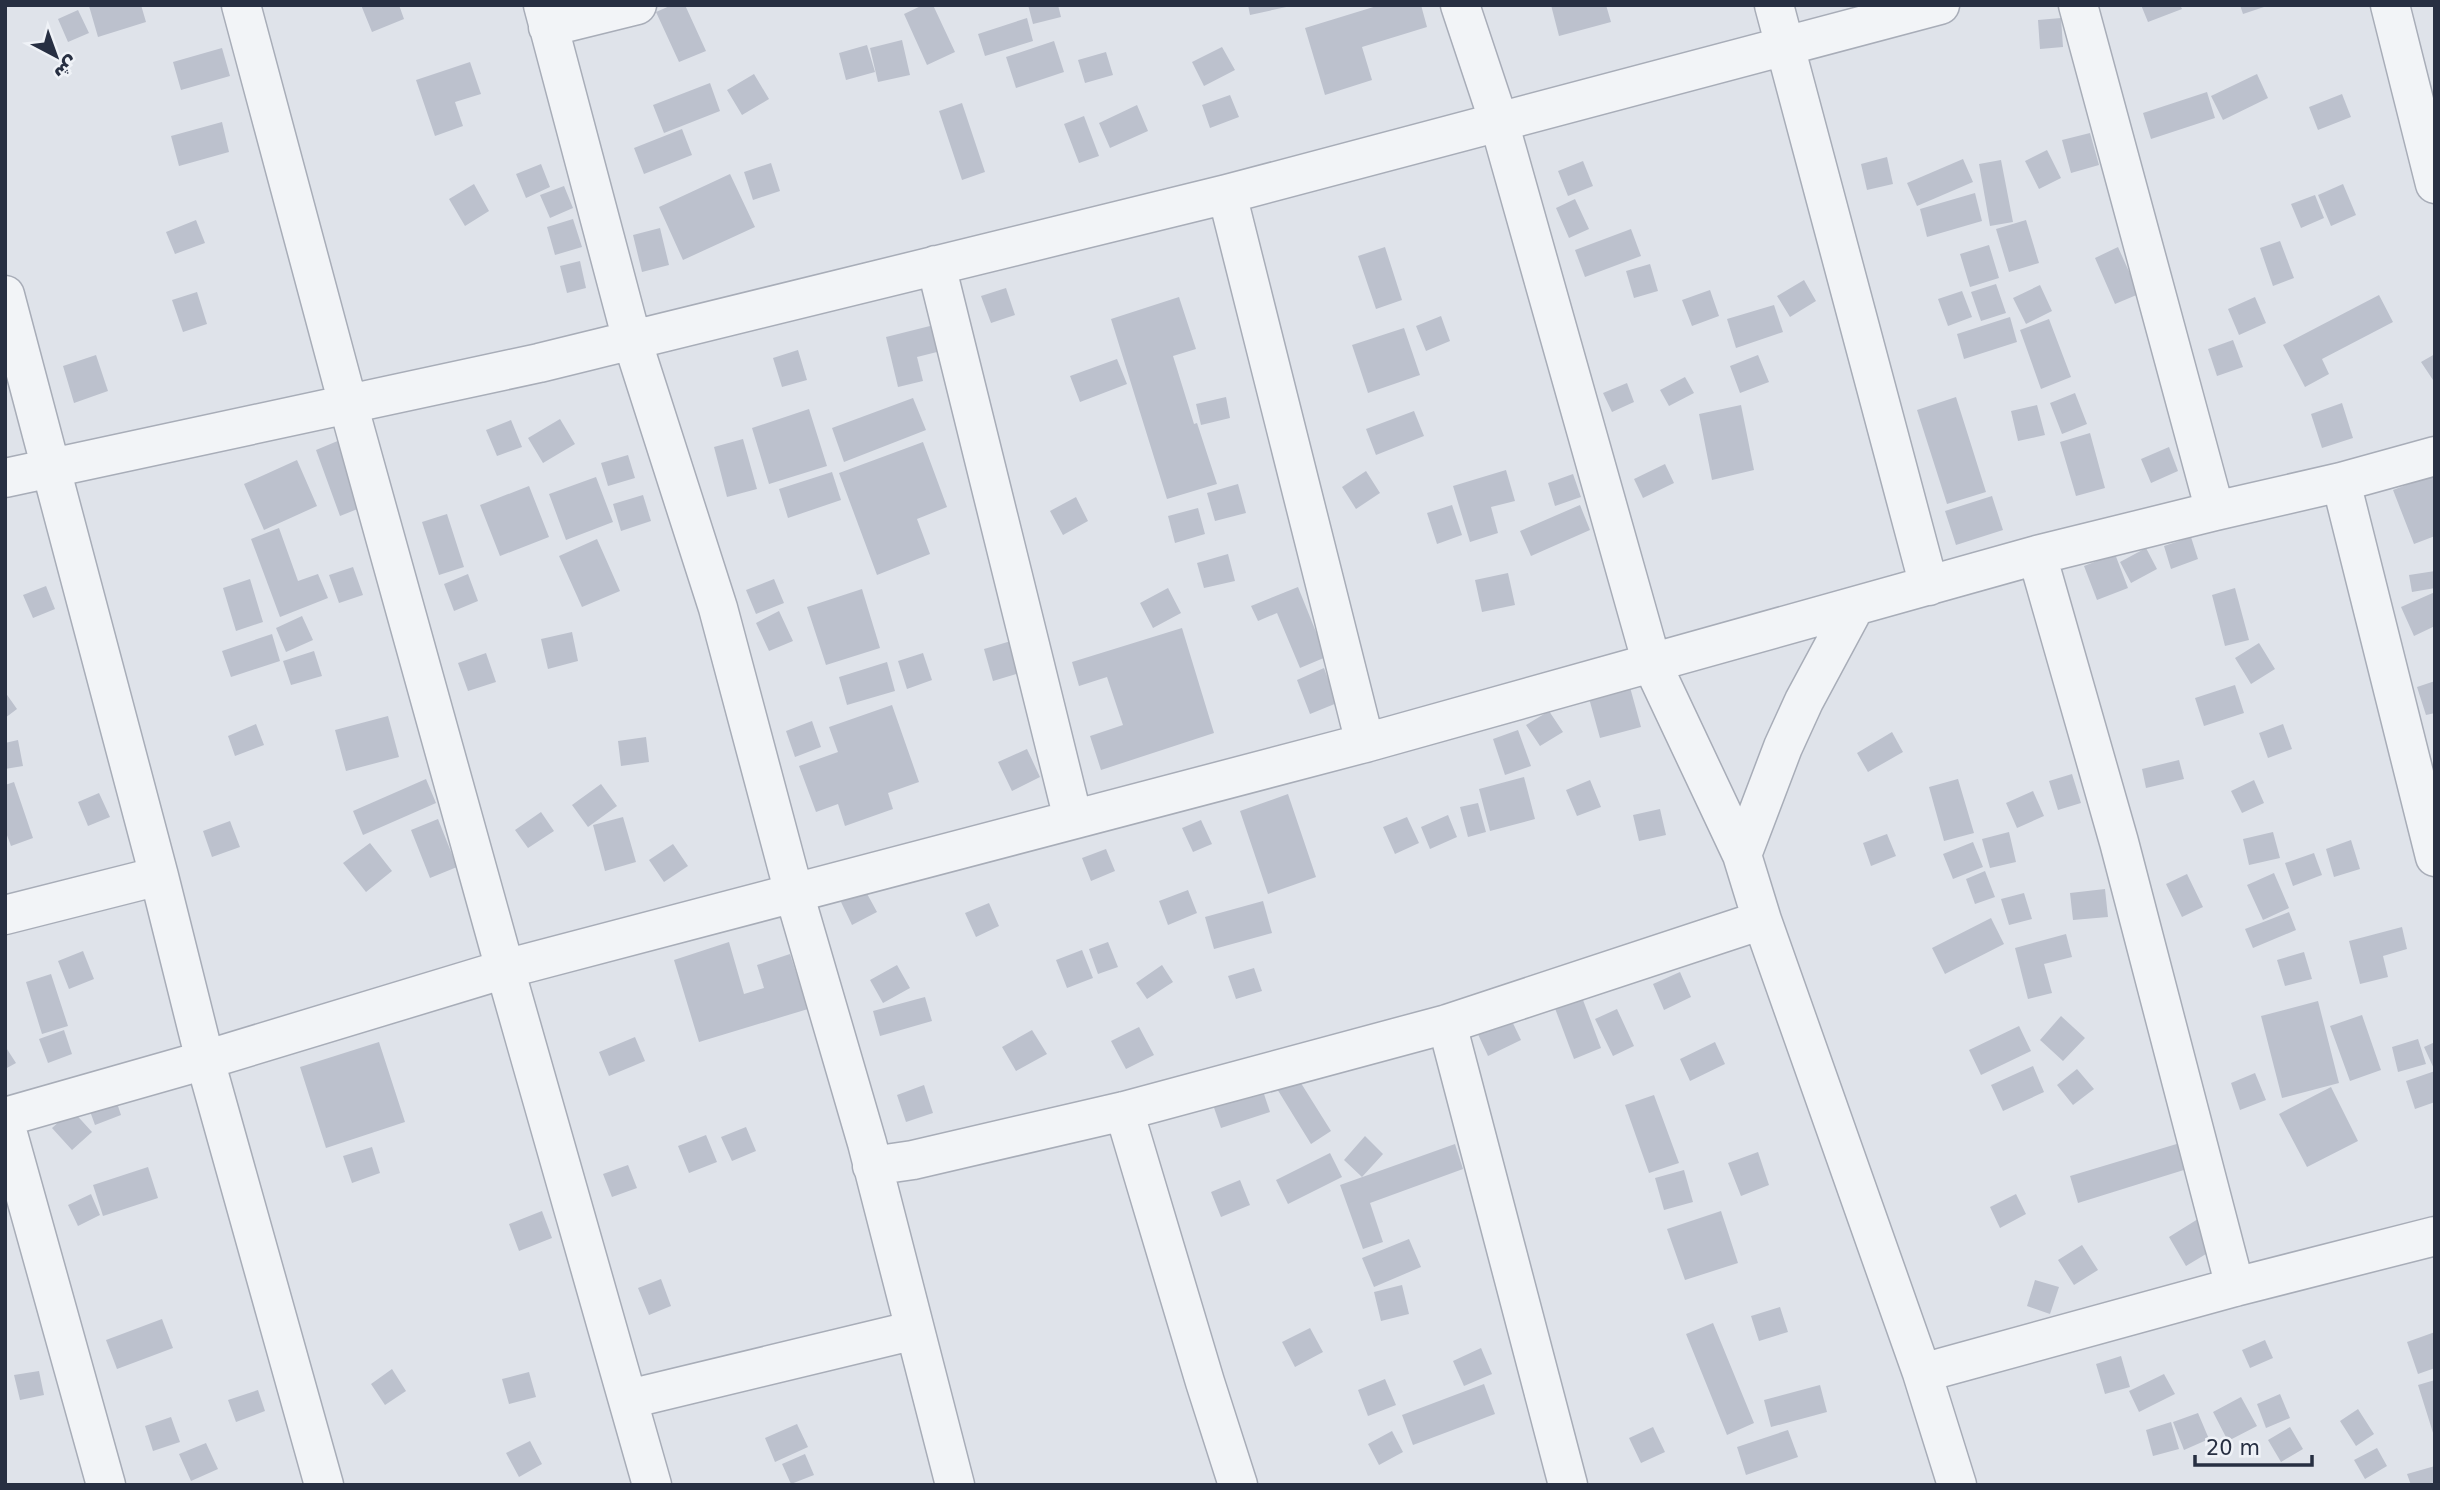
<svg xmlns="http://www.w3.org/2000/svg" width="2440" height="1490" font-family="'DejaVu Sans',Cairo,sans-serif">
  <rect width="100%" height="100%" fill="#dfe3ea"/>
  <path fill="#bcc1cd" d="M141,5L146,22L98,37L89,6Z
    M361,5H399L404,19L372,32Z
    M672,5H685L706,51L679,62L656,12Z
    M923,5H933L955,52L927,65L904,14Z
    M1028,5H1058L1061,17L1033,24Z
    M1248,5H1291V6L1250,15Z
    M1380,5H1421L1427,27L1362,47L1372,80L1325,95L1305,28Z
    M1551,5H1606L1611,22L1559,36Z
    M2141,5H2180L2182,9L2148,22Z
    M2240,5H2267V6L2243,14Z
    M78,10L89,33L68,42L58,19Z
    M1027,18L1033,41L985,56L978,34Z
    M2061,18L2063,47L2040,49L2038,20Z
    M902,40L910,75L878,82L870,48Z
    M1054,41L1064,72L1016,88L1006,57Z
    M867,45L875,72L846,80L839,53Z
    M1222,47L1235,70L1204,86L1192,62Z
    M222,48L230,76L181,90L173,62Z
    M1106,52L1113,75L1085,83L1078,60Z
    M470,62L481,94L455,102L463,126L435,136L416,80Z
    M754,74L769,99L742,115L727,90Z
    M2257,74L2268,98L2223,120L2211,96Z
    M710,83L720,111L664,133L653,105Z
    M2207,92L2215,118L2151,139L2143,113Z
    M2342,94L2351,117L2318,130L2309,107Z
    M1230,95L1239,117L1210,128L1202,105Z
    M962,103L985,172L962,180L939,111Z
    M1137,105L1148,131L1110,148L1099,123Z
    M1084,116L1099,156L1079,163L1064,124Z
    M222,122L229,152L179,166L171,136Z
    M682,129L692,155L644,174L634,148Z
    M2090,133L2099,165L2071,173L2062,140Z
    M2047,150L2061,178L2039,189L2025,161Z
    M1887,157L1893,184L1867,190L1861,164Z
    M1963,159L1973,182L1917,206L1907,183Z
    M2001,160L2013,222L1990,226L1979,164Z
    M1583,161L1593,186L1568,196L1558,171Z
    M771,163L780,191L753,200L744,172Z
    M541,164L550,187L526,198L516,174Z
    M730,174L755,227L683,260L659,207Z
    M474,184L489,211L465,226L449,199Z
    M2343,184L2356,215L2331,226L2318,195Z
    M564,186L573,208L550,218L540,195Z
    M1975,193L1982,221L1927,237L1920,209Z
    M2315,195L2324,218L2301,228L2291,204Z
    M1575,199L1589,229L1569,238L1556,208Z
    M573,219L582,247L555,255L547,227Z
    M196,220L205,243L175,254L166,232Z
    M2026,220L2039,263L2009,272L1996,229Z
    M660,228L669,265L642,272L633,235Z
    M1631,229L1641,256L1585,277L1575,250Z
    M2280,241L2294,278L2273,286L2260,248Z
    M1989,245L1999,278L1970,287L1960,254Z
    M1385,247L1402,300L1376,309L1358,256Z
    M2118,247L2139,294L2115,304L2095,258Z
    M580,261L586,288L567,293L560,266Z
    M1650,264L1658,291L1634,298L1626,271Z
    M1804,280L1816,301L1790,317L1777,296Z
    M1996,284L2006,313L1981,321L1971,292Z
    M2040,285L2052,311L2026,324L2013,298Z
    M1006,288L1015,315L991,323L981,296Z
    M1710,290L1719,316L1692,326L1682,300Z
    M1962,291L1972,317L1948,326L1938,299Z
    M197,292L207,324L183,332L172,300Z
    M2379,295L2393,322L2322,359L2329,374L2305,387L2283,345Z
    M1179,297L1196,349L1173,356L1194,424L1197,423L1217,484L1167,499L1111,319Z
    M2255,297L2266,323L2239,335L2228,309Z
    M1774,305L1783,332L1736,348L1727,319Z
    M1441,316L1450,341L1426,351L1416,326Z
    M2010,317L2017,342L1964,359L1957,334Z
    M2049,319L2071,377L2041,389L2020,330Z
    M938,324L945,350L917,357L923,381L898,387L886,337Z
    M1404,328L1420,375L1368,393L1352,345Z
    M2233,340L2243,367L2217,376L2208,349Z
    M798,350L807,380L782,387L773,358Z
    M2435,354V383L2421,362Z
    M96,355L108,391L74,403L63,366Z
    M1758,355L1769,382L1740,393L1730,366Z
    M1117,359L1127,384L1080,402L1070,376Z
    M1685,377L1694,393L1669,406L1660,390Z
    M1627,383L1634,402L1612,412L1603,393Z
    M2075,393L2087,424L2062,434L2050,403Z
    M1226,397L1230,418L1201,425L1196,404Z
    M1956,397L1986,492L1947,504L1917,410Z
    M913,398L926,430L844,462L832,428Z
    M2342,403L2353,438L2322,448L2311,414Z
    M1741,405L1754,470L1712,480L1699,414Z
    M2037,405L2045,435L2018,441L2011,411Z
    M809,409L827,466L769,484L752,428Z
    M1414,411L1424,436L1376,455L1366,429Z
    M560,419L575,444L543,463L528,438Z
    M511,420L522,447L497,456L486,430Z
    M2090,433L2105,488L2076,496L2060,442Z
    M743,439L757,489L727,497L714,447Z
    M340,440L365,506L340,516L316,450Z
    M923,442L947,507L917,519L930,554L877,575L839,473Z
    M2169,447L2178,471L2151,483L2141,459Z
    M628,455L635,478L608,486L601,463Z
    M297,460L317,506L264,530L244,484Z
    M1665,464L1674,483L1643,498L1634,479Z
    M1506,470L1515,501L1491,507L1498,533L1470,542L1453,486Z
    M1366,471L1380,493L1356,509L1342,487Z
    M832,472L841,500L788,518L779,489Z
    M1573,474L1581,497L1555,506L1548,483Z
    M2435,474V536L2414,544L2393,490Z
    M596,477L613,522L566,540L549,494Z
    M1238,484L1246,513L1215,521L1207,493Z
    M529,486L549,537L500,556L480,505Z
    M643,495L651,521L621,531L613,504Z
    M1992,496L2003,530L1956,545L1945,511Z
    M1076,497L1088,521L1063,535L1050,511Z
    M1452,505L1462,535L1437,544L1427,513Z
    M1580,505L1590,530L1531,556L1520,531Z
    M1198,508L1205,534L1175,543L1168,516Z
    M447,514L464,567L439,575L422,522Z
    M279,528L298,581L318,574L328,598L280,617L251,539Z
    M2191,537L2198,559L2171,569L2164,546Z
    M597,539L620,591L582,607L559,556Z
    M2146,548L2157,569L2131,583L2120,562Z
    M1228,554L1235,581L1204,588L1197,563Z
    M2115,554L2128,588L2097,600L2084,566Z
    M353,567L363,595L339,603L329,575Z
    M2435,571V588L2412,592L2409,575Z
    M1508,573L1515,605L1482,612L1475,580Z
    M468,574L478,601L454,611L444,584Z
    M250,579L263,622L236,631L223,588Z
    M774,579L784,603L756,614L746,590Z
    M46,586L55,609L33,618L23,595Z
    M1298,587L1326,657L1300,668L1277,613L1258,621L1251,606Z
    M1168,588L1181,613L1153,628L1140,603Z
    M2235,588L2249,640L2225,646L2212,595Z
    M862,589L880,648L826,665L807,607Z
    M2435,592V626L2414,636L2401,607Z
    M779,611L793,641L769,651L756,623Z
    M302,616L313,640L286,652L276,628Z
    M1182,628L1214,733L1101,770L1090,736L1123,725L1107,677L1079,686L1072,662Z
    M572,632L578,661L548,669L541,639Z
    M272,634L280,661L231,677L222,651Z
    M1011,641L1020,673L993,681L984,649Z
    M2259,643L2275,669L2251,684L2235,658Z
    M314,651L322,676L291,685L283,661Z
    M486,653L496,682L468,691L458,663Z
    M923,653L932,680L907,689L898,661Z
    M887,662L895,691L847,705L839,677Z
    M1324,668L1337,703L1310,714L1297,680Z
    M1628,680L1641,727L1600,738L1587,691Z
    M2435,681V713L2426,715L2417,687Z
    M2235,685L2244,713L2204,726L2195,698Z
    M5,692L17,709L5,718Z
    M892,705L919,782L888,793L893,809L845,826L838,804L816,812L799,766L838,752L829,727Z
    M1549,711L1563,732L1540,746L1526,725Z
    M388,716L399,757L346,771L335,730Z
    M812,721L821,747L795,757L786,731Z
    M256,724L264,745L235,756L228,736Z
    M2283,724L2292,749L2268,758L2259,733Z
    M1518,730L1531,766L1505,775L1493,739Z
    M1892,732L1903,752L1868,772L1857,753Z
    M646,737L649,762L621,766L618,741Z
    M18,740L23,766L5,769V743Z
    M1027,749L1040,777L1012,791L998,762Z
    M2179,760L2184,779L2146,788L2142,769Z
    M2072,774L2081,803L2058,810L2049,781Z
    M1524,777L1535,819L1490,831L1479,789Z
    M426,779L436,803L363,835L353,811Z
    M1958,779L1974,833L1944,841L1929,787Z
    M1590,780L1601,807L1577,816L1566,790Z
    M2254,780L2264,803L2242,813L2231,791Z
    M14,782L33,838L11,846L5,830V785Z
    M601,784L617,806L588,827L572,805Z
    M2033,791L2044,816L2017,828L2006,803Z
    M99,793L110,817L88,826L78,802Z
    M1288,794L1316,877L1268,894L1240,811Z
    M1478,803L1486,832L1468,837L1460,807Z
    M1660,809L1666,835L1639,841L1633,815Z
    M541,812L554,831L528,848L515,830Z
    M1448,815L1457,837L1430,849L1421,827Z
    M623,817L636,862L605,871L593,825Z
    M1407,817L1419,843L1395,854L1383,827Z
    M438,819L457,867L430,878L411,830Z
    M1201,820L1212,844L1193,852L1182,828Z
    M230,821L240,847L212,857L203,831Z
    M2009,832L2016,862L1990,868L1982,839Z
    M2273,832L2280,858L2249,865L2243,839Z
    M1887,834L1896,856L1871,866L1863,843Z
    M2351,840L2360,869L2334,877L2326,849Z
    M1973,842L1983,867L1953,879L1943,854Z
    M370,843L392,871L366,892L343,863Z
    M673,844L688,866L664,882L649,860Z
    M1106,849L1115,871L1091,881L1082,858Z
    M2314,853L2322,875L2293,886L2285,863Z
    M1985,871L1995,897L1975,904L1966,879Z
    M2274,873L2289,908L2263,920L2247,885Z
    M2187,874L2203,907L2182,917L2166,884Z
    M2105,889L2108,917L2073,920L2070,893Z
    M865,890L877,912L852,925L841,902Z
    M1188,890L1197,913L1168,925L1159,901Z
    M2024,893L2032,919L2009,925L2001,899Z
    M1263,901L1272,933L1214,949L1205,917Z
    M989,903L999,926L976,937L965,913Z
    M2289,912L2296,930L2253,948L2245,929Z
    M1991,918L2004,944L1945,974L1932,948Z
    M2402,927L2407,949L2383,956L2388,977L2360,984L2349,941Z
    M2066,934L2072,957L2044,964L2052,993L2028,999L2015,948Z
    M729,942L744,994L764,988L757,965L790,954L808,1009L699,1042L674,960Z
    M1108,942L1118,967L1098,974L1089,949Z
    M1082,950L1093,978L1067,988L1056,960Z
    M83,951L94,979L69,989L58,961Z
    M2304,952L2312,979L2285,986L2277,960Z
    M897,965L910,988L883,1003L870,980Z
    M1162,965L1173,982L1147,999L1136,983Z
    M1254,968L1262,991L1236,999L1228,976Z
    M1680,972L1691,997L1664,1010L1653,984Z
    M51,974L68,1026L42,1034L26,982Z
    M1580,992L1601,1048L1574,1059L1553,1003Z
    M925,997L932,1021L880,1036L873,1011Z
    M2318,1001L2339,1083L2282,1098L2261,1016Z
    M1617,1009L1634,1046L1613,1056L1595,1019Z
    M1509,1015L1521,1040L1488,1056L1476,1030Z
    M2362,1015L2381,1070L2350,1081L2330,1026Z
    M2061,1016L2085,1038L2063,1061L2040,1040Z
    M2019,1026L2031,1051L1981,1075L1969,1050Z
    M1139,1027L1154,1055L1126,1069L1111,1041Z
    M64,1030L72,1054L48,1063L39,1039Z
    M1032,1030L1047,1054L1016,1071L1002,1047Z
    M635,1037L645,1061L609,1076L599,1052Z
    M2418,1039L2426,1064L2398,1072L2392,1047Z
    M379,1042L405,1122L326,1148L300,1067Z
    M1715,1042L1725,1064L1690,1081L1680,1059Z
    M2435,1042V1102L2415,1109L2406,1081L2435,1071L2424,1047Z
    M5,1046L16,1063L5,1069Z
    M2033,1066L2044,1092L2003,1111L1991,1085Z
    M2077,1069L2094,1089L2073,1105L2057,1085Z
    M1294,1072L1331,1131L1311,1144L1274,1084Z
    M2255,1073L2266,1100L2240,1110L2231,1083Z
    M1259,1079L1270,1112L1221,1128L1210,1096Z
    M924,1085L933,1113L906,1122L897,1095Z
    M2331,1087L2358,1141L2307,1167L2279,1114Z
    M114,1094L121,1115L95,1125L87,1103Z
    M1654,1095L1679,1163L1649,1173L1625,1105Z
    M72,1110L92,1132L72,1150L52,1128Z
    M746,1127L756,1151L732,1161L721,1137Z
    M706,1135L717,1162L689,1173L678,1146Z
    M1365,1136L1383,1154L1362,1177L1344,1160Z
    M2180,1143L2187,1169L2078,1203L2070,1176Z
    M1455,1144L1463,1169L1370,1203L1383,1242L1363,1249L1340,1185Z
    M372,1147L380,1173L352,1183L343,1156Z
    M1758,1152L1769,1185L1741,1196L1728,1163Z
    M1330,1153L1342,1177L1288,1204L1276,1180Z
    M628,1165L637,1188L612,1197L603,1174Z
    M148,1167L158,1198L103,1216L93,1185Z
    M1684,1170L1693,1202L1664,1210L1655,1178Z
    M1240,1180L1250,1205L1221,1217L1211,1192Z
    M91,1194L100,1215L78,1226L68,1205Z
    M2016,1194L2026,1214L2000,1228L1990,1207Z
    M542,1211L552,1238L519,1251L509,1224Z
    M1721,1211L1738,1263L1685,1280L1667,1229Z
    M2198,1219L2216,1248L2186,1266L2169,1237Z
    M1409,1239L1421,1267L1374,1287L1362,1258Z
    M2082,1245L2098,1270L2074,1285L2058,1260Z
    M661,1279L671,1306L649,1315L638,1288Z
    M2035,1280L2059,1287L2050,1314L2027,1306Z
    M1402,1285L1409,1314L1381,1321L1374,1292Z
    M1780,1307L1788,1332L1759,1341L1751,1316Z
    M162,1319L173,1348L117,1369L106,1340Z
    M1713,1323L1754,1423L1727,1435L1686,1334Z
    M1310,1328L1323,1352L1295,1367L1282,1342Z
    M2435,1332V1368L2418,1374L2407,1342Z
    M2265,1340L2273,1358L2250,1368L2242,1350Z
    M1481,1348L1492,1374L1464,1386L1453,1361Z
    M2121,1356L2130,1387L2105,1394L2096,1364Z
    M392,1369L406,1391L385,1405L371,1384Z
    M39,1371L44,1395L20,1400L14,1375Z
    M529,1372L536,1397L509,1404L502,1379Z
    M2164,1374L2175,1394L2139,1412L2129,1391Z
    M1385,1379L1396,1405L1368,1416L1358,1390Z
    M2435,1380V1436H2434L2418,1385Z
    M1484,1384L1495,1414L1413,1445L1402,1415Z
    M1820,1385L1827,1412L1771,1427L1764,1400Z
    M258,1390L265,1411L236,1422L228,1400Z
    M2280,1394L2290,1418L2266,1428L2257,1404Z
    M2241,1397L2257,1426L2228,1441L2213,1412Z
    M2358,1409L2374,1434L2356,1446L2340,1421Z
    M2198,1413L2209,1439L2184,1450L2173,1422Z
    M171,1417L180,1442L153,1451L145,1426Z
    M2171,1422L2179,1449L2153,1456L2146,1430Z
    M797,1424L808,1447L775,1462L765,1438Z
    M1653,1427L1665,1452L1641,1463L1629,1438Z
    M2290,1427L2303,1449L2281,1462L2268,1440Z
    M1788,1430L1798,1457L1746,1475L1737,1447Z
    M1392,1431L1403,1452L1379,1465L1368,1444Z
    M530,1441L542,1464L519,1477L506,1453Z
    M206,1443L218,1469L191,1481L179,1454Z
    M2377,1448L2387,1466L2365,1479L2354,1460Z
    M805,1454L814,1475L791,1484L782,1464Z
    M2435,1466V1485H2411L2407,1474Z"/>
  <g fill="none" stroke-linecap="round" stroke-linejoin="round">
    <defs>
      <path id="minor" d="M241,5L348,404L505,969L652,1485
        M543,5L632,340L718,608L794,893L867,1143L955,1485
        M1460,5L1499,122L1652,664L1742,855L1762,920L1922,1373L1957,1485
        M1774,5L1929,586
        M2078,5L2215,511
        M2390,5L2435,184
        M548,27L637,5
        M1227,194L1365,743
        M936,265L1073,819
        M5,295L159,876L205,1060L324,1485
        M5,478L539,363L1227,194L1940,5
        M2341,482L2435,857
        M2037,555L2119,842L2235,1287
        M1742,855L1783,747L1804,701L1854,608
        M5,915L159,876
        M1447,1024L1568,1485
        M1124,1111L1205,1382L1238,1485
        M5,1117L205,1060L505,969L1365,743L2037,555L2215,511L2341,482L2435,456
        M5,1123L106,1485
        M872,1166L913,1160L1124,1111L1447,1024L1762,920
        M1922,1373L2235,1287L2435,1236
        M629,1399L915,1330"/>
    </defs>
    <use href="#minor" stroke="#a8adb8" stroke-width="41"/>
    <use href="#minor" stroke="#f2f4f7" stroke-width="38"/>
  </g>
  <rect width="2440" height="1490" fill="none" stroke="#272f42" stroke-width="14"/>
  <g transform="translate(56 56) rotate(139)" stroke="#eff2f7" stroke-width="5" paint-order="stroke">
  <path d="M0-5L12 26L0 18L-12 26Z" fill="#272f42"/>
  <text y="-10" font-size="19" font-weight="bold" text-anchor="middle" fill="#272f42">ش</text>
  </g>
  <path d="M2195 1455v10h117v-10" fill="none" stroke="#272f42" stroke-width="3.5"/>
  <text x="2206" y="1455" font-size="21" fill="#272f42" stroke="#eff2f7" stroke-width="5" paint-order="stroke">20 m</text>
</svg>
